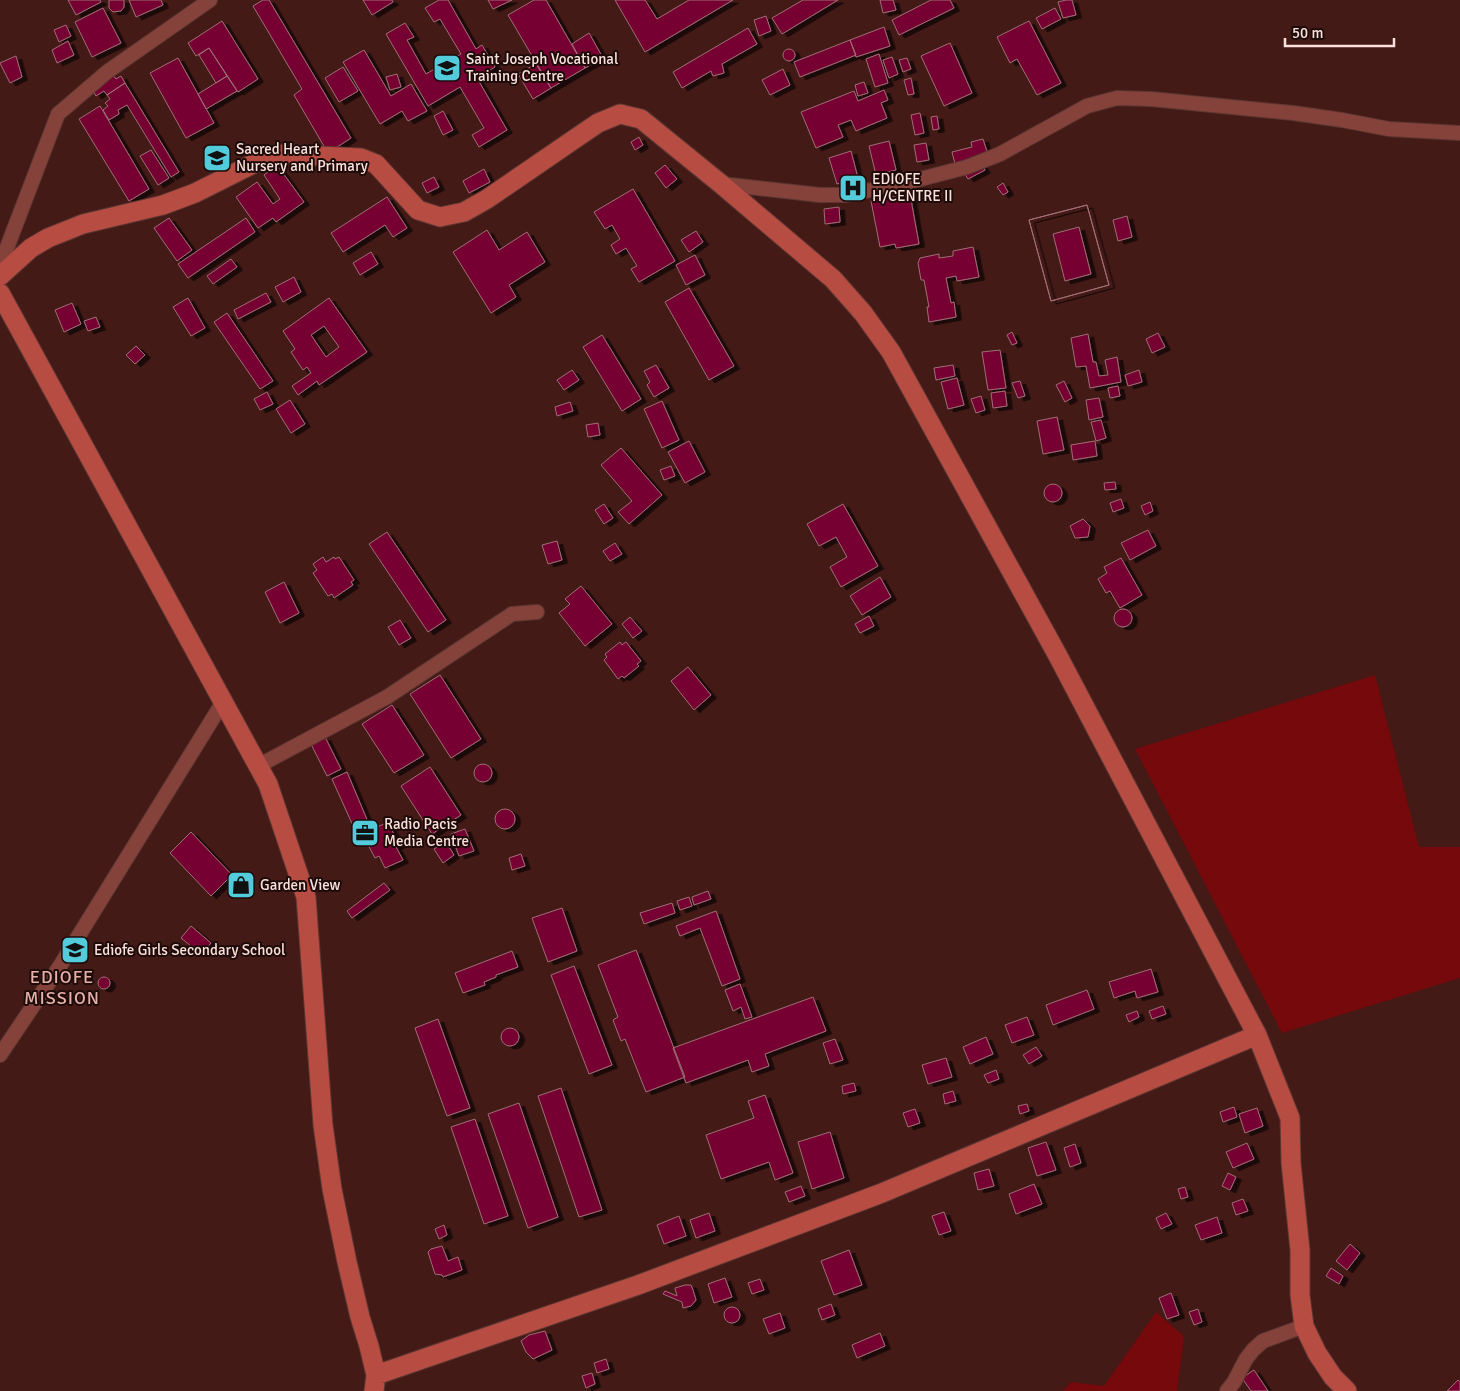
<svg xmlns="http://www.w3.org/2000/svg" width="1460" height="1391" font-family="Signika,sans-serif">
  <defs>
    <filter id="shadow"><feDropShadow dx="5.5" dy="3" stdDeviation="0" flood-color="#0009"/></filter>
  </defs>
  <rect width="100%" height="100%" fill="#431a16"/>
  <path fill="#75090b" d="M1375,675L1419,847H1460V978L1282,1033L1135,749Z
    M1156,1312L1184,1336L1177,1391H1063L1071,1382L1104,1386Z"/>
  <path fill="#770130" stroke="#9f6e76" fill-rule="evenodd" filter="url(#shadow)" d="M68,0H100L101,2L76,15Z
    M109,0H124V7L121,11L113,12L109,8Z
    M129,0H161L163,5L136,17Z
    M263,0H269L351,138L328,153L294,95L302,89L253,6Z
    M363,0H392L393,2L372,15Z
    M439,0H448L476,49L482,45L495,67L477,78L507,130L479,147L472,135L484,128L460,87L428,106L386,34L405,23L414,37L407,40L426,74L461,54L440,19L434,22L425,8Z
    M488,0H512L493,9Z
    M534,0H546L585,68L551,88L508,15Z
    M615,0H645L657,19L689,0H733L645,52Z
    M803,0H838L782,34L772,18Z
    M880,0H893L896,10L883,13Z
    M931,0H950L954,8L899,35L892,20Z
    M1066,0H1072L1076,15L1063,18L1058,2Z
    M103,8L121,43L92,57L75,22Z
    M1055,8L1061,19L1042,29L1036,18Z
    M766,16L771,31L759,36L754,20Z
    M222,21L258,79L238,92L209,48L196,56L188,43Z
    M1029,21L1061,83L1037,95L1017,59L1010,63L997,37Z
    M66,25L71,36L59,42L54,30Z
    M884,27L890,46L856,57L850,40Z
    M748,28L757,44L722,64L724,73L713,76L711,71L682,88L673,72Z
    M589,33L603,58L585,68L572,44Z
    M850,40L856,55L800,77L794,62Z
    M68,41L74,55L57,63L52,50Z
    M950,43L972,93L944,106L921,56Z
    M209,48L227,76L216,83L199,55Z
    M783 55a6 6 0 1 1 12 0a6 6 0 1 1-12 0Z
    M364,50L391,96L411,84L427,111L408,121L402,111L380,124L343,62Z
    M879,54L888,83L875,87L866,59Z
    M16,56L22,77L10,83L0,63Z
    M892,57L898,74L889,78L883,60Z
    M178,58L214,123L186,138L150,73Z
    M907,58L911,69L903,72L899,60Z
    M536,64L551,88L533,99L518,74Z
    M343,67L358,91L339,102L325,78Z
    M783,69L790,85L770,95L762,80Z
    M397,74L401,87L390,90L386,77Z
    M113,75L116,79L121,76L125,83L107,95L104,91L96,96L92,89Z
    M227,76L237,91L206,109L198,94Z
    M911,78L914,94L908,95L904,80Z
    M864,82L868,93L858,96L855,85Z
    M125,83L179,172L171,177L127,105L118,110L119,114L109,120L103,110L108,106L105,103L110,99L107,95Z
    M884,90L888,100L881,103L887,118L856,131L851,120L838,125L843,137L816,148L801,112L854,91L858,101Z
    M100,106L149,189L129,201L79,119Z
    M443,111L453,130L443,135L434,116Z
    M920,113L924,133L915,135L911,115Z
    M937,116L939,129L933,130L931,117Z
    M639,137L643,145L635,150L631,142Z
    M983,139L988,155L955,164L952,152L972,147L971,142Z
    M889,141L896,170L876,175L869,146Z
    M926,143L929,160L917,162L914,145Z
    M151,150L169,178L158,185L140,156Z
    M851,151L858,178L837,184L829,158Z
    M981,164L985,170L968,179L965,174Z
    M277,165L304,202L276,222L273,218L258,228L236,197L257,182L273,204L280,199L264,175Z
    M665,165L677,179L666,188L655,173Z
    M484,169L490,182L469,193L463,181Z
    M434,177L439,187L427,193L422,183Z
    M1003,183L1008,192L1003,195L997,187Z
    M633,189L675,261L639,282L631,269L637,266L626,248L616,254L611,245L620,239L612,225L605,229L594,212Z
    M910,194L919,244L896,248L895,244L880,247L871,201Z
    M387,197L407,228L393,237L385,225L343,252L331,233Z
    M1087,205L1109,285L1051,301L1029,220ZM1079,227L1091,274L1065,281L1053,234Z
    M1087,205L1109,285L1051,301L1029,220Z
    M839,207L840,222L825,224L824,209Z
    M1127,216L1132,237L1118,241L1113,220Z
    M169,218L192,250L177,261L154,228Z
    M246,218L255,232L188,278L178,264Z
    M487,230L499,250L527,232L545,262L509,285L516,297L491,313L453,252Z
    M696,231L703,242L689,252L681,240Z
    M973,247L979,277L957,281L956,276L946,278L951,303L954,302L956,317L929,322L927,307H929L924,280H921L918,263L920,258L939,254V258L953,256V251Z
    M371,252L378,264L360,275L353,263Z
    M695,255L705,275L686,285L676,265Z
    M231,259L237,267L213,284L207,276Z
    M294,277L301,292L283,302L275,287Z
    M689,288L734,366L709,380L665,302Z
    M266,293L271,302L238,319L234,310Z
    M188,298L205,328L191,336L173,307Z
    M329,298L367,352L319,385L317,381L298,395L292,386L311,373L307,367L303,370L291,352L295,349L283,331ZM324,326L339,347L326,357L311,335Z
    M72,303L81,324L64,332L55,310Z
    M227,313L273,381L260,389L214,322Z
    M96,317L100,327L88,331L84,321Z
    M1012,332L1017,343L1012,345L1007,335Z
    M1158,333L1165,347L1152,353L1146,339Z
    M1088,334L1093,362H1096L1099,376L1108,375L1105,360L1117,357L1121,382L1090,388L1086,366L1076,367L1071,338Z
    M602,335L641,399L622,411L583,347Z
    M136,346L145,355L135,364L126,355Z
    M1000,350L1006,388L988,390L982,352Z
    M656,365L669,388L654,397L647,385L650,382L644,371Z
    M953,365L955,376L936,380L934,368Z
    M572,370L579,380L564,390L557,380Z
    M1139,370L1142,382L1128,386L1125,375Z
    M957,378L964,405L948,409L941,382Z
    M1020,381L1025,396L1018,398L1012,383Z
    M1064,381L1072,398L1065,402L1056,385Z
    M1118,386L1120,396L1110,398L1108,388Z
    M1005,391L1007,406L993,408L991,393Z
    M267,392L273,404L260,410L254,399Z
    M981,396L985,410L976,413L971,399Z
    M1099,398L1103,417L1089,420L1086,400Z
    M290,400L305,424L291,433L276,409Z
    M662,401L679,440L662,448L644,409Z
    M570,402L573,411L557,416L555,407Z
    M1057,417L1064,450L1043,454L1037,421Z
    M1101,420L1106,438L1096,441L1091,422Z
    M598,423L600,435L588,437L586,425Z
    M689,441L705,472L685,483L668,452Z
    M1095,441L1097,456L1073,460L1071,445Z
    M621,448L662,495L629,524L618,512L632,501L601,465Z
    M671,466L675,476L664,480L660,470Z
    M1115,482L1116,489L1105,490L1104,483Z
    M1044 493a9 9 0 1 1 18 0a9 9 0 1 1-18 0Z
    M1121,499L1124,508L1113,512L1110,503Z
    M1150,502L1153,511L1145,515L1141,506Z
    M604,504L613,518L604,524L595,510Z
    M843,504L878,566L841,587L830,567L847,557L836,537L819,546L807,524Z
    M1083,519L1090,526L1088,537L1075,538L1070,526Z
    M1148,530L1156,546L1130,560L1121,543Z
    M387,532L446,620L428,632L369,544Z
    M557,541L562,560L548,564L542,545Z
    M615,543L622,554L610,561L603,551Z
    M323,557L326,562L334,557L335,559L339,557L354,580L351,582L353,585L334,598L332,594L328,596L313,573L317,570L313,564Z
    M1121,558L1142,595L1120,608L1110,591L1106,593L1098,579L1107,573L1104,567Z
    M880,577L891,597L862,615L850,596Z
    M284,582L299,613L280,623L265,592Z
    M581,586L612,624L585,646L559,613L570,604L565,599Z
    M1114 618a9 9 0 1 1 18 0a9 9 0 1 1-18 0Z
    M869,616L874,626L860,633L855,624Z
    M630,617L642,631L633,638L622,624Z
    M400,620L411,638L399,645L388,627Z
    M620,642L622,645L626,642L641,661L637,664L639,666L624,678L622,676L618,679L604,660L607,657L605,654Z
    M688,667L711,695L694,710L671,681Z
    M440,675L481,739L451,758L410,694Z
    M392,705L424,755L394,773L362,724Z
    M325,737L341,769L327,776L311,744Z
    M474 773a9 9 0 1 1 18 0a9 9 0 1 1-18 0Z
    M430,767L461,815L432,834L401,786Z
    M347,772L368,822L354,828L332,779Z
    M495 819a10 10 0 1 1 20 0a10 10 0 1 1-20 0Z
    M388,822L399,845L396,847L403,860L385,868L379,856L375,858L366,841L374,837L371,830Z
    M465,829L474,851L459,856L451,834Z
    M191,832L232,875L211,896L170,853Z
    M446,842L454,855L443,863L434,849Z
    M521,854L525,866L512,870L509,858Z
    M384,883L390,890L352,918L347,911Z
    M708,891L711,899L694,905L692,897Z
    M689,897L692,906L680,910L677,901Z
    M672,903L675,913L644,924L640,913Z
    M562,908L577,951L548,962L532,918Z
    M716,911L740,979L722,986L700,928L680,936L676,926Z
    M191,926L211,943L201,954L181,938Z
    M636,950L685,1077L646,1092L625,1039L621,1041L613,1020L618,1017L598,965Z
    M512,951L518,967L496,975V977L484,982L485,985L463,993L455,973Z
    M574,966L612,1065L589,1074L551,975Z
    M1151,969L1158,992L1137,998L1135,991L1114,998L1109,982Z
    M98 983a6 6 0 1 1 12 0a6 6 0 1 1-12 0Z
    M740,984L752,1017L745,1019L741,1007L733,1011L725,990Z
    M1087,990L1094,1009L1053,1025L1046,1005Z
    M813,997L826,1031L765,1054L769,1066L752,1072L748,1060L686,1083L673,1048Z
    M1163,1006L1166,1014L1152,1019L1149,1011Z
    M1137,1011L1139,1017L1129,1022L1126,1015Z
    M1027,1017L1034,1035L1012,1043L1005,1025Z
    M438,1019L470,1108L447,1116L415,1028Z
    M501 1037a9 9 0 1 1 18 0a9 9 0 1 1-18 0Z
    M986,1037L993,1054L970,1064L963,1047Z
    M835,1039L843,1060L830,1064L823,1043Z
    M1036,1047L1042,1056L1029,1064L1023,1055Z
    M946,1058L952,1077L928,1084L922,1065Z
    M996,1070L999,1079L988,1083L984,1075Z
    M854,1083L856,1091L843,1094L842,1086Z
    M561,1088L602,1210L579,1217L538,1096Z
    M953,1091L956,1101L945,1104L943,1094Z
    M765,1095L793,1173L775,1180L769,1162L721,1179L706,1135L754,1118L748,1101Z
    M519,1103L558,1217L528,1228L488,1114Z
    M1027,1104L1029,1111L1020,1114L1018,1106Z
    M1234,1107L1237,1117L1223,1122L1220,1112Z
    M1257,1108L1263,1126L1245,1133L1239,1114Z
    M915,1109L920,1123L908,1127L903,1113Z
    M475,1119L508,1216L484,1224L451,1127Z
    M830,1132L844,1178L812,1189L798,1142Z
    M1046,1142L1056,1170L1037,1176L1028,1148Z
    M1247,1143L1254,1159L1233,1168L1226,1152Z
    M1075,1144L1081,1163L1070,1167L1064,1148Z
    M989,1169L994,1186L978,1190L974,1173Z
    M1228,1173L1236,1177L1230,1190L1222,1186Z
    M1034,1184L1042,1204L1016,1214L1009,1194Z
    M801,1186L805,1196L789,1202L785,1192Z
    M1185,1187L1188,1197L1181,1199L1178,1189Z
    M1243,1199L1248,1211L1236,1215L1232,1203Z
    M944,1212L951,1231L939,1235L932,1216Z
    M709,1213L715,1231L696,1238L690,1220Z
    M1166,1213L1172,1224L1161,1229L1156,1218Z
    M679,1216L686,1236L664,1244L657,1225Z
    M1217,1217L1222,1233L1201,1240L1195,1225Z
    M444,1225L447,1235L439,1239L435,1229Z
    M1350,1244L1360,1253L1347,1270L1336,1261Z
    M442,1246L448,1261L458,1257L462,1270L443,1277L442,1275L435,1274L428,1252L431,1249Z
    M849,1250L862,1285L834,1295L821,1261Z
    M1331,1268L1343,1276L1339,1284L1326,1276Z
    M725,1278L732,1297L714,1303L708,1284Z
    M760,1279L764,1290L752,1294L748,1283Z
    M685,1285H691L693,1290L696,1300L691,1306L683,1308L682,1302L663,1294L665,1291L677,1296L675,1288Z
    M1171,1293L1179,1315L1167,1319L1159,1298Z
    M831,1304L835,1315L822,1320L818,1309Z
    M724 1315a8 8 0 1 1 16 0a8 8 0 1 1-16 0Z
    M1198,1309L1202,1322L1194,1325L1189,1312Z
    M780,1313L785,1328L769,1334L763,1319Z
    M545,1331L552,1350L533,1359L526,1352L521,1341L529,1335Z
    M880,1333L885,1346L857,1358L852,1345Z
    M606,1359L609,1369L597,1373L594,1363Z
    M1254,1370L1268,1391H1251L1242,1378Z
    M592,1373L595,1384L586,1388L582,1376Z
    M1458,1380L1460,1382V1391H1447Z"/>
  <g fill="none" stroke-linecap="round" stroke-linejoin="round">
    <defs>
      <path id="street" d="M721,184L820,195H846L905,183L967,167L1000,154L1087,106L1117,98L1151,99L1293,113L1342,120L1389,129L1460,133
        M0,266L58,114L107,72L210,0
        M258,766L387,697L512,614L537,612
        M0,1055L60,966L223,702
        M1227,1391L1234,1382L1246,1359L1253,1350L1263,1341L1304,1326"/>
      <path id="secondary" d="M0,276L31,248L48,238L83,224L163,205L195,193L263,159L278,154L361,158L376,164L418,210L440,217L464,212L487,199L598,123L620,114L641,119L721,184L833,279L863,313L891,352L1058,656L1257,1035L1290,1118L1291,1163L1300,1250V1295L1304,1326L1317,1353L1333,1377L1347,1391
        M0,293L268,784L306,897L323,1125L332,1189L347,1262L360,1317L369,1346L376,1375L374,1391
        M376,1375L638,1285L882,1193L1257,1035"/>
    </defs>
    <use href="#street" stroke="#5d3632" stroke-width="16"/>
    <use href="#secondary" stroke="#5d3632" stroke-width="21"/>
    <use href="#street" stroke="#84423a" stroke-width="14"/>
    <use href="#secondary" stroke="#b64c42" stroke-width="19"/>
  </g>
  <defs>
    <symbol id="school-square" viewBox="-11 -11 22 22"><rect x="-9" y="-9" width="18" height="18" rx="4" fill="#53cbdb" stroke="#1d0b09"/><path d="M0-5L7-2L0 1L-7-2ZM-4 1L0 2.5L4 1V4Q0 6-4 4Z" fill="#111"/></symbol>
    <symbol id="hospital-square" viewBox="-11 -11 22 22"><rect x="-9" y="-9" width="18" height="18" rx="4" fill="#53cbdb" stroke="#1d0b09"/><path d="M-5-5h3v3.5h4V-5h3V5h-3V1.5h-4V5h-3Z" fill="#111"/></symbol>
    <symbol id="office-square" viewBox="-11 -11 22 22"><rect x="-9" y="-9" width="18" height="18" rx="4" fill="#53cbdb" stroke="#1d0b09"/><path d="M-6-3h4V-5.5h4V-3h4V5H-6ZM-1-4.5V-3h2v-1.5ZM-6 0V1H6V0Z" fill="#111"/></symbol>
    <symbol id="shop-square" viewBox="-11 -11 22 22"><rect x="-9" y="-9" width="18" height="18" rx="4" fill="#53cbdb" stroke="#1d0b09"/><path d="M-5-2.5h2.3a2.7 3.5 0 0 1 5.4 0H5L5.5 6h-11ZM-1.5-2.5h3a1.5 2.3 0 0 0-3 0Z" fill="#111"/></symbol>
  </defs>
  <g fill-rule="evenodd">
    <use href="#school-square" x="431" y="52" width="32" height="32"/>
    <use href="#school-square" x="201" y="142" width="32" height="32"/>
    <use href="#hospital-square" x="837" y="172" width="32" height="32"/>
    <use href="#office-square" x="349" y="817" width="32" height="32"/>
    <use href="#shop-square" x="225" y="869" width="32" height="32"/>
    <use href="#school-square" x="59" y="934" width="32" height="32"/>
  </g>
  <g text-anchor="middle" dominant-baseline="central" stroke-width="4" stroke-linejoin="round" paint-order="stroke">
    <g font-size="15" fill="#fce0db" stroke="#1d0b09" text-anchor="start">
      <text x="466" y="59">Saint Joseph Vocational<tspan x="466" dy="17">Training Centre</tspan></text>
      <text x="236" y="149">Sacred Heart<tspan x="236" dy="17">Nursery and Primary</tspan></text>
      <text x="872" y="179">EDIOFE<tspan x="872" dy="17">H/CENTRE II</tspan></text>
      <text x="384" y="824">Radio Pacis<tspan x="384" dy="17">Media Centre</tspan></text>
      <text x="260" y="885">Garden View</text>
      <text x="94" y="950">Ediofe Girls Secondary School</text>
    </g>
    <g font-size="18" letter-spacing="1" fill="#e6b0a9" stroke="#1d0b09">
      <text x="62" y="977">EDIOFE<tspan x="62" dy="21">MISSION</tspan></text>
    </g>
  </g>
  <path d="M1285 38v8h109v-8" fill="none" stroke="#fce0db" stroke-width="2.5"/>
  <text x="1292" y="38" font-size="15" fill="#fce0db" stroke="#1d0b09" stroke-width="4" paint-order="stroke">50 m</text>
</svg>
